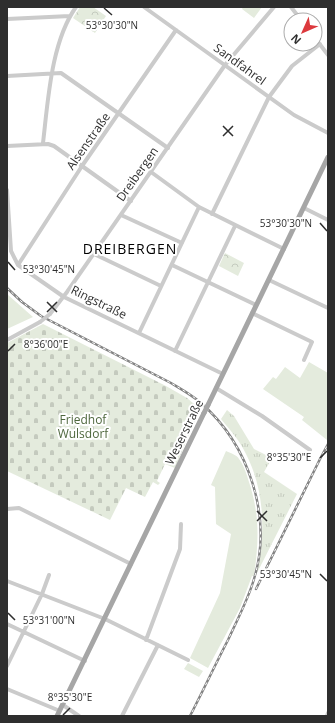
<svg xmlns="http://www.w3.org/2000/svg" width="335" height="723" font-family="'Open Sans',sans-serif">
  <defs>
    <pattern id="grass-tufts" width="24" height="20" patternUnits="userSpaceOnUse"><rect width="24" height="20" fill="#e4ebdd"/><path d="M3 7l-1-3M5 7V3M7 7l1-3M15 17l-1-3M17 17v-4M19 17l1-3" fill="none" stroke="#c4cabe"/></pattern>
    <pattern id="forest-crowns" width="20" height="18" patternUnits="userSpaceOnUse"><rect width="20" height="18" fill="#e4ebdd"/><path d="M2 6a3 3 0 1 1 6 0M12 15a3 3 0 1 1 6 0" fill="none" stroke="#c4cabe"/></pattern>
    <pattern id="cemetery-stones" width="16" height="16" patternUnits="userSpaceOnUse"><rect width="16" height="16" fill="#e4ebdd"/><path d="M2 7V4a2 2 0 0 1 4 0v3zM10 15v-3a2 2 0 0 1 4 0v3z" fill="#c4cabe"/></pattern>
  </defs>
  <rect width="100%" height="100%" fill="#fff"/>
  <path fill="url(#grass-tufts)" d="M227,410L234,416L254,449L272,458L264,472L297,494L256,575C266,535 265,491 246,454C240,441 230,430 221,419Z"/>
  <path fill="url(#forest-crowns)" d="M80,7H93L106,16L95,33L73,18Z
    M225,253L244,263L238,276L219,266Z"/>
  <path fill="url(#cemetery-stones)" d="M43,324L166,386L187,398L200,409L175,468L165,464L157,481L160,483L158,485L153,482L145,497L126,488L110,520L7,471V343Z"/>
  <path fill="#e4ebdd" d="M243,7H262L254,18L242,9Z
    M7,294L33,317L7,329Z
    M309,362L328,373V438L327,440L302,420L304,417L263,389L273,377L276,379L285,367L300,378Z
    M226,451C230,453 237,455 239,459C243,464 246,472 248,479C260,514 259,540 254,576H252L240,608L208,668L190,658L220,593L231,534L216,524L215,487L211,485Z
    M188,663L203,671L199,677L184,669Z"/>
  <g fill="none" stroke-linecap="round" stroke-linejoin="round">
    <path stroke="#cbcbcb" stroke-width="4" d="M144,7L294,115L328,133
      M291,7L301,20
      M7,19L70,16
      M315,38L328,55
      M7,76L61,73L168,148
      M43,143C48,101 51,42 76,7
      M7,146L48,144L54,146L131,201
      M151,172L199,207L284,249
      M7,190L11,251L18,265L64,297L223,374
      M304,208L328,220
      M212,214L269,97L292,66L320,44
      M121,215L182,243
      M94,254L161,286
      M18,265L82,166L176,30
      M172,265L256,305
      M269,280L328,308
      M252,313L312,342L304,360
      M50,314L67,292L225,65L274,7
      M139,333L199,207
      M7,340L40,322
      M175,351L235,226
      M216,388L262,416L310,450
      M7,509L19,508L131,564
      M7,581L105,619L188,660
      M7,624L85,661
      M146,640L180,549L181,524
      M7,666L42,594L49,575
      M7,689L60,711
      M63,705L79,716
      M122,716L158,645
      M327,716L328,713"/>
    <path stroke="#a6a6a6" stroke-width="5" d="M208,405L328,157
      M57,716L204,413"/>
    <defs>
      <path id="rail" d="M7,288L22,302L41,316L171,383C181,389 192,395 201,403C249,445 273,517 254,579C248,600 237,620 228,640C215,665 203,691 190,716
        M256,589L320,459L328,444"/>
    </defs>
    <use href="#rail" stroke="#838383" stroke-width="2.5"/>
    <use href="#rail" stroke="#fff" stroke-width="1" stroke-dasharray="3" stroke-linecap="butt"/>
    <path stroke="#cbcbcb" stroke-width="4" d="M40,322L50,314"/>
    <path stroke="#a6a6a6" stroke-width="5" d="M204,413L208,405"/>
  </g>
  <path fill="none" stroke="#2e2e2e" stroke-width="1.5" d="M104,8L112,15M223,126L233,136M223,136L233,126M320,223L327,231M8,262L15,270M47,302L57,312M47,312L57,302M8,351L15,344M320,458L327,451M257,511L267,521M257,521L267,511M320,574L327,581M8,613L15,620M63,715L70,708"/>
  <g text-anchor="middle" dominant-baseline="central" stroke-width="4" stroke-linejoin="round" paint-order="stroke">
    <g font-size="12" fill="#2e2e2e" stroke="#fff">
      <text transform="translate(240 64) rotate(36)">Sandfahrel</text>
      <text transform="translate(88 141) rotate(-55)">Alsenstraße</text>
      <text transform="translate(137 174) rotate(-55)">Dreibergen</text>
      <text transform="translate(99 302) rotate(26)">Ringstraße</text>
      <text transform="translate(184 432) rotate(-64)">Weserstraße</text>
    </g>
    <g font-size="12" fill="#4f683e" stroke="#fff">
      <text x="83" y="419">Friedhof<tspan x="83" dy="14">Wulsdorf</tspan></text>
    </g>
    <g font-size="14" letter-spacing="1" fill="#000" stroke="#fff">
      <text x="130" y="248">DREIBERGEN</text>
    </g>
  </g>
  <g font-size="10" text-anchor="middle" fill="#2e2e2e" stroke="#fff" stroke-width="4" stroke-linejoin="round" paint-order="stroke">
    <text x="112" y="29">53°30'30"N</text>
    <text x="286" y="227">53°30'30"N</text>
    <text x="49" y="273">53°30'45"N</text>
    <text x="46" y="348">8°36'00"E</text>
    <text x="289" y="461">8°35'30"E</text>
    <text x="286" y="578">53°30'45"N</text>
    <text x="49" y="624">53°31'00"N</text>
    <text x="70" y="701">8°35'30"E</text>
  </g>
  <rect width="335" height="723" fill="none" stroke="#2e2e2e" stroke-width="16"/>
  <g transform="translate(303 32) rotate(225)"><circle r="19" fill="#ffffff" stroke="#ababab"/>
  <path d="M0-3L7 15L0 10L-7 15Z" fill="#dc393d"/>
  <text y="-6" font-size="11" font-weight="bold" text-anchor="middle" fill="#2e2e2e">N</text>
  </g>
</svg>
